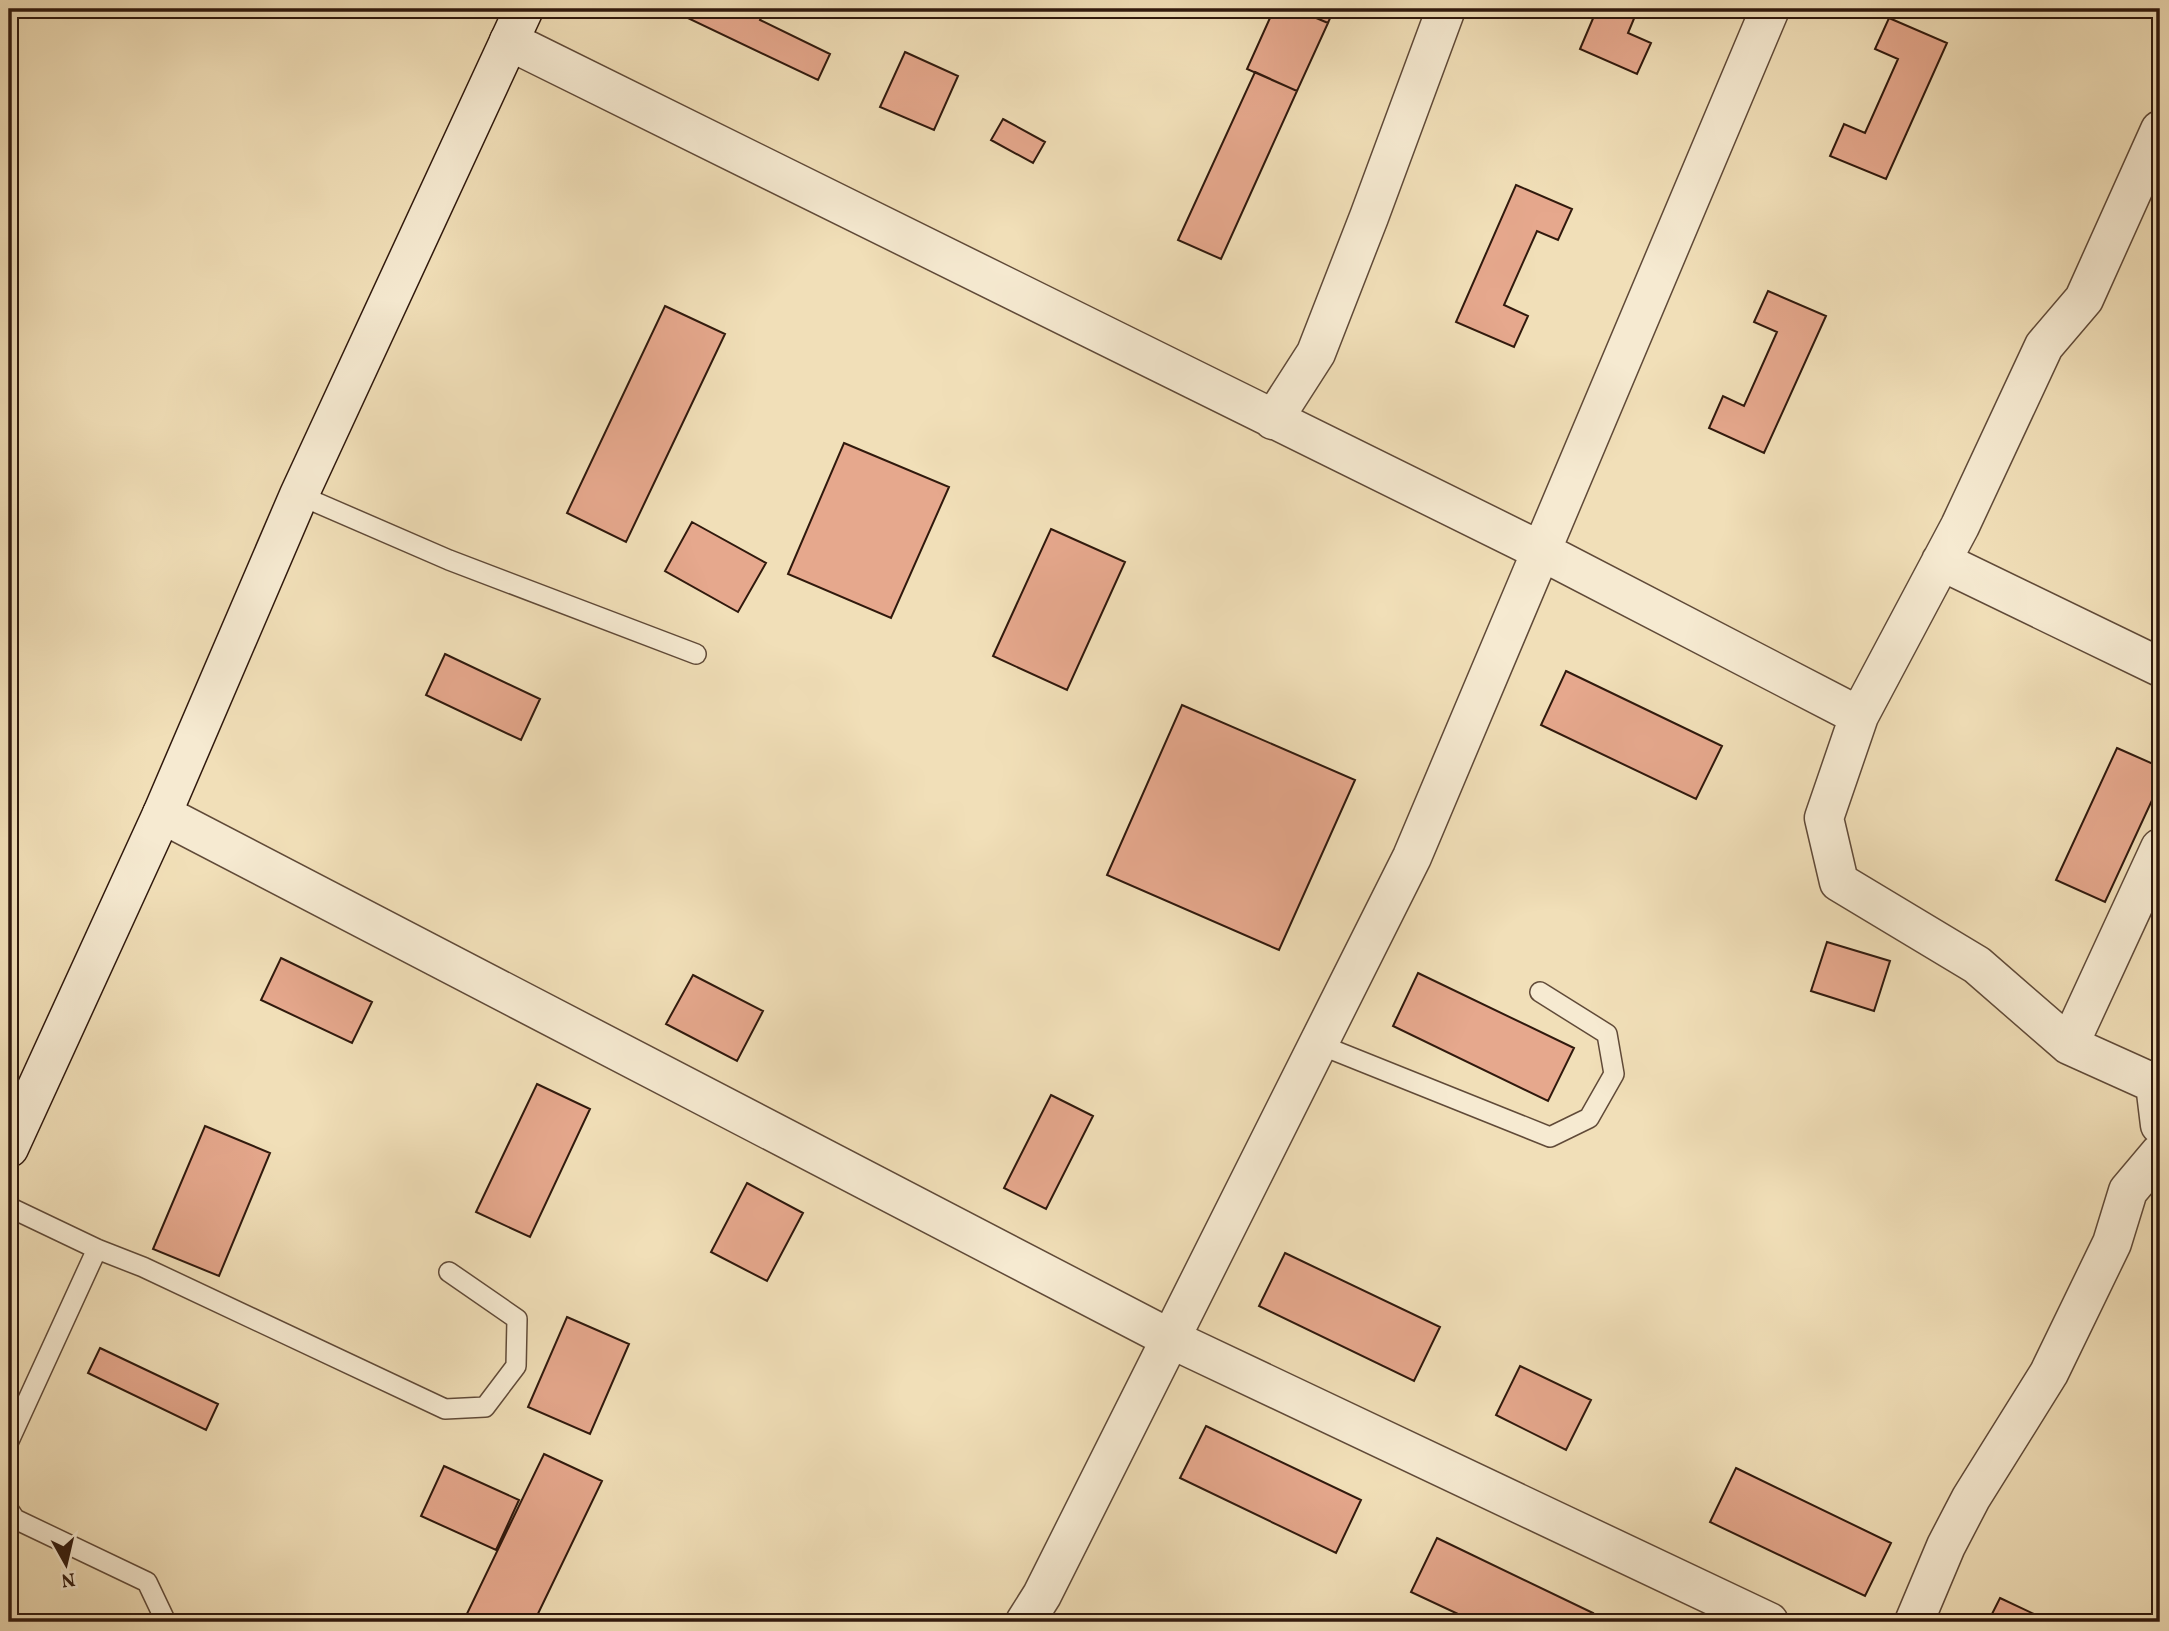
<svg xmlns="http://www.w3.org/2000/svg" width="2169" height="1631" font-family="Vollkorn,serif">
  <rect width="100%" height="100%" fill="#f1dfb8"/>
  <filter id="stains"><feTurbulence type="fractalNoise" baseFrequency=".00286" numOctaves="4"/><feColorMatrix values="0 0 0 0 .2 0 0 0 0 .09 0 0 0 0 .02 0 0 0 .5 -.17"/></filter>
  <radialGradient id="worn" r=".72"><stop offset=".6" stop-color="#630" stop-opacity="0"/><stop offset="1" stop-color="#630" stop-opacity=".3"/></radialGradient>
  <path fill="#e6a88d" stroke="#30190d" stroke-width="2" d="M675,9H765L760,20L830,54L818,80L673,11Z
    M1274,9H1295L1328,23L1297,91L1247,69Z
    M1295,9H1334L1328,23Z
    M1597,9H1638L1628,33L1651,43L1637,74L1580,49Z
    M1889,18L1947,43L1886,179L1830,156L1844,124L1865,133L1898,59L1875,49Z
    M905,52L958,76L934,130L880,107Z
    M1255,72L1297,91L1221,259L1178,240Z
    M1003,119L1045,142L1033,163L991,140Z
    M1516,185L1572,209L1558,240L1537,231L1504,305L1528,316L1514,347L1456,322Z
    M1768,291L1826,316L1764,453L1709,428L1723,396L1744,406L1777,332L1754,322Z
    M665,306L725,334L626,542L567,513Z
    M844,443L949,487L891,618L788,574Z
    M692,522L766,563L738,612L665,571Z
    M1051,529L1125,562L1067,690L993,656Z
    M445,654L540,699L521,740L426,695Z
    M1566,671L1722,746L1696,799L1541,725Z
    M1182,705L1355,780L1279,950L1107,875Z
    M2117,748L2160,767V783L2105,902L2056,880Z
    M1827,942L1890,961L1874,1011L1811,991Z
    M281,958L372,1002L352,1043L261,1000Z
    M1418,973L1574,1048L1548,1101L1393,1026Z
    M693,975L763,1011L737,1061L666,1024Z
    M537,1084L590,1109L530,1237L476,1212Z
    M1051,1095L1093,1116L1046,1209L1004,1188Z
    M205,1126L270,1153L219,1276L153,1249Z
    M747,1183L803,1213L767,1281L711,1252Z
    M1285,1253L1440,1327L1414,1381L1259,1306Z
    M567,1317L629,1344L590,1434L528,1407Z
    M100,1348L218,1404L206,1430L88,1373Z
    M1520,1366L1591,1400L1566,1450L1496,1415Z
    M1206,1426L1361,1500L1336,1553L1180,1478Z
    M544,1454L602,1481L534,1622H463Z
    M444,1466L519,1500L496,1550L421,1516Z
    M1736,1468L1891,1543L1865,1596L1710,1522Z
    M1437,1538L1593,1613L1588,1622H1475L1411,1592Z
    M2000,1598L2051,1622H1988Z"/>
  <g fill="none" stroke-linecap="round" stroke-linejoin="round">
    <defs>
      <path id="lane" d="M299,495L449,560L696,654
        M1318,1044L1550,1137L1589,1118L1614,1074L1607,1034L1540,992
        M9,1207L97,1249L143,1267L445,1409L485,1407L516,1366L517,1319L449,1272
        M9,1441L97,1249
        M9,1510L15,1519L147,1582L166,1622"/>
      <path id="street" d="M509,41L1541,551L1859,716
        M2160,130L2084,299L2044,346L1960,526L1859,716L1824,818L1839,882L1977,965L2069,1045L2160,1086
        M1273,420L1316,353L1369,217L1446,9
        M1941,561L2160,667
        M162,814L1171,1339L1769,1622
        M2069,1045L2160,848
        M2155,1084L2160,1125
        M1025,1622L1042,1595L1412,857L1770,9
        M1914,1622L1946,1546L1971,1498L2049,1373L2112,1243L2128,1191L2160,1153"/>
      <path id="secondary" d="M9,1148L162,814L299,495L524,9"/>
    </defs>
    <use href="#lane" stroke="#604a38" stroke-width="22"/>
    <use href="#street" stroke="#604a38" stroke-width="41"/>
    <use href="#secondary" stroke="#30190d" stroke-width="41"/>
    <use href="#lane" stroke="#f6ead1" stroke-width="19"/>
    <use href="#street" stroke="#f6ead1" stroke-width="38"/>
    <use href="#secondary" stroke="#f6ead1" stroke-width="38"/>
  </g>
  <rect width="2169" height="1631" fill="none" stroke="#f1dfb8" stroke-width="35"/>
  <rect x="10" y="10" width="2148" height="1610" fill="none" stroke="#30190d" stroke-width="3.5"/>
  <rect x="18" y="18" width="2134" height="1596" fill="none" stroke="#30190d" stroke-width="2"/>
  <g transform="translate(66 1564) rotate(172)" stroke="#f6ead1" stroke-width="5" paint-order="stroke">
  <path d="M0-5L12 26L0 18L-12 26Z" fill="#30190d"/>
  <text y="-10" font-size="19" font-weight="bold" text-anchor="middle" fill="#30190d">N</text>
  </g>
  <rect width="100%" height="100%" filter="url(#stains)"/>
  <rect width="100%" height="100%" fill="url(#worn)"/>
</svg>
